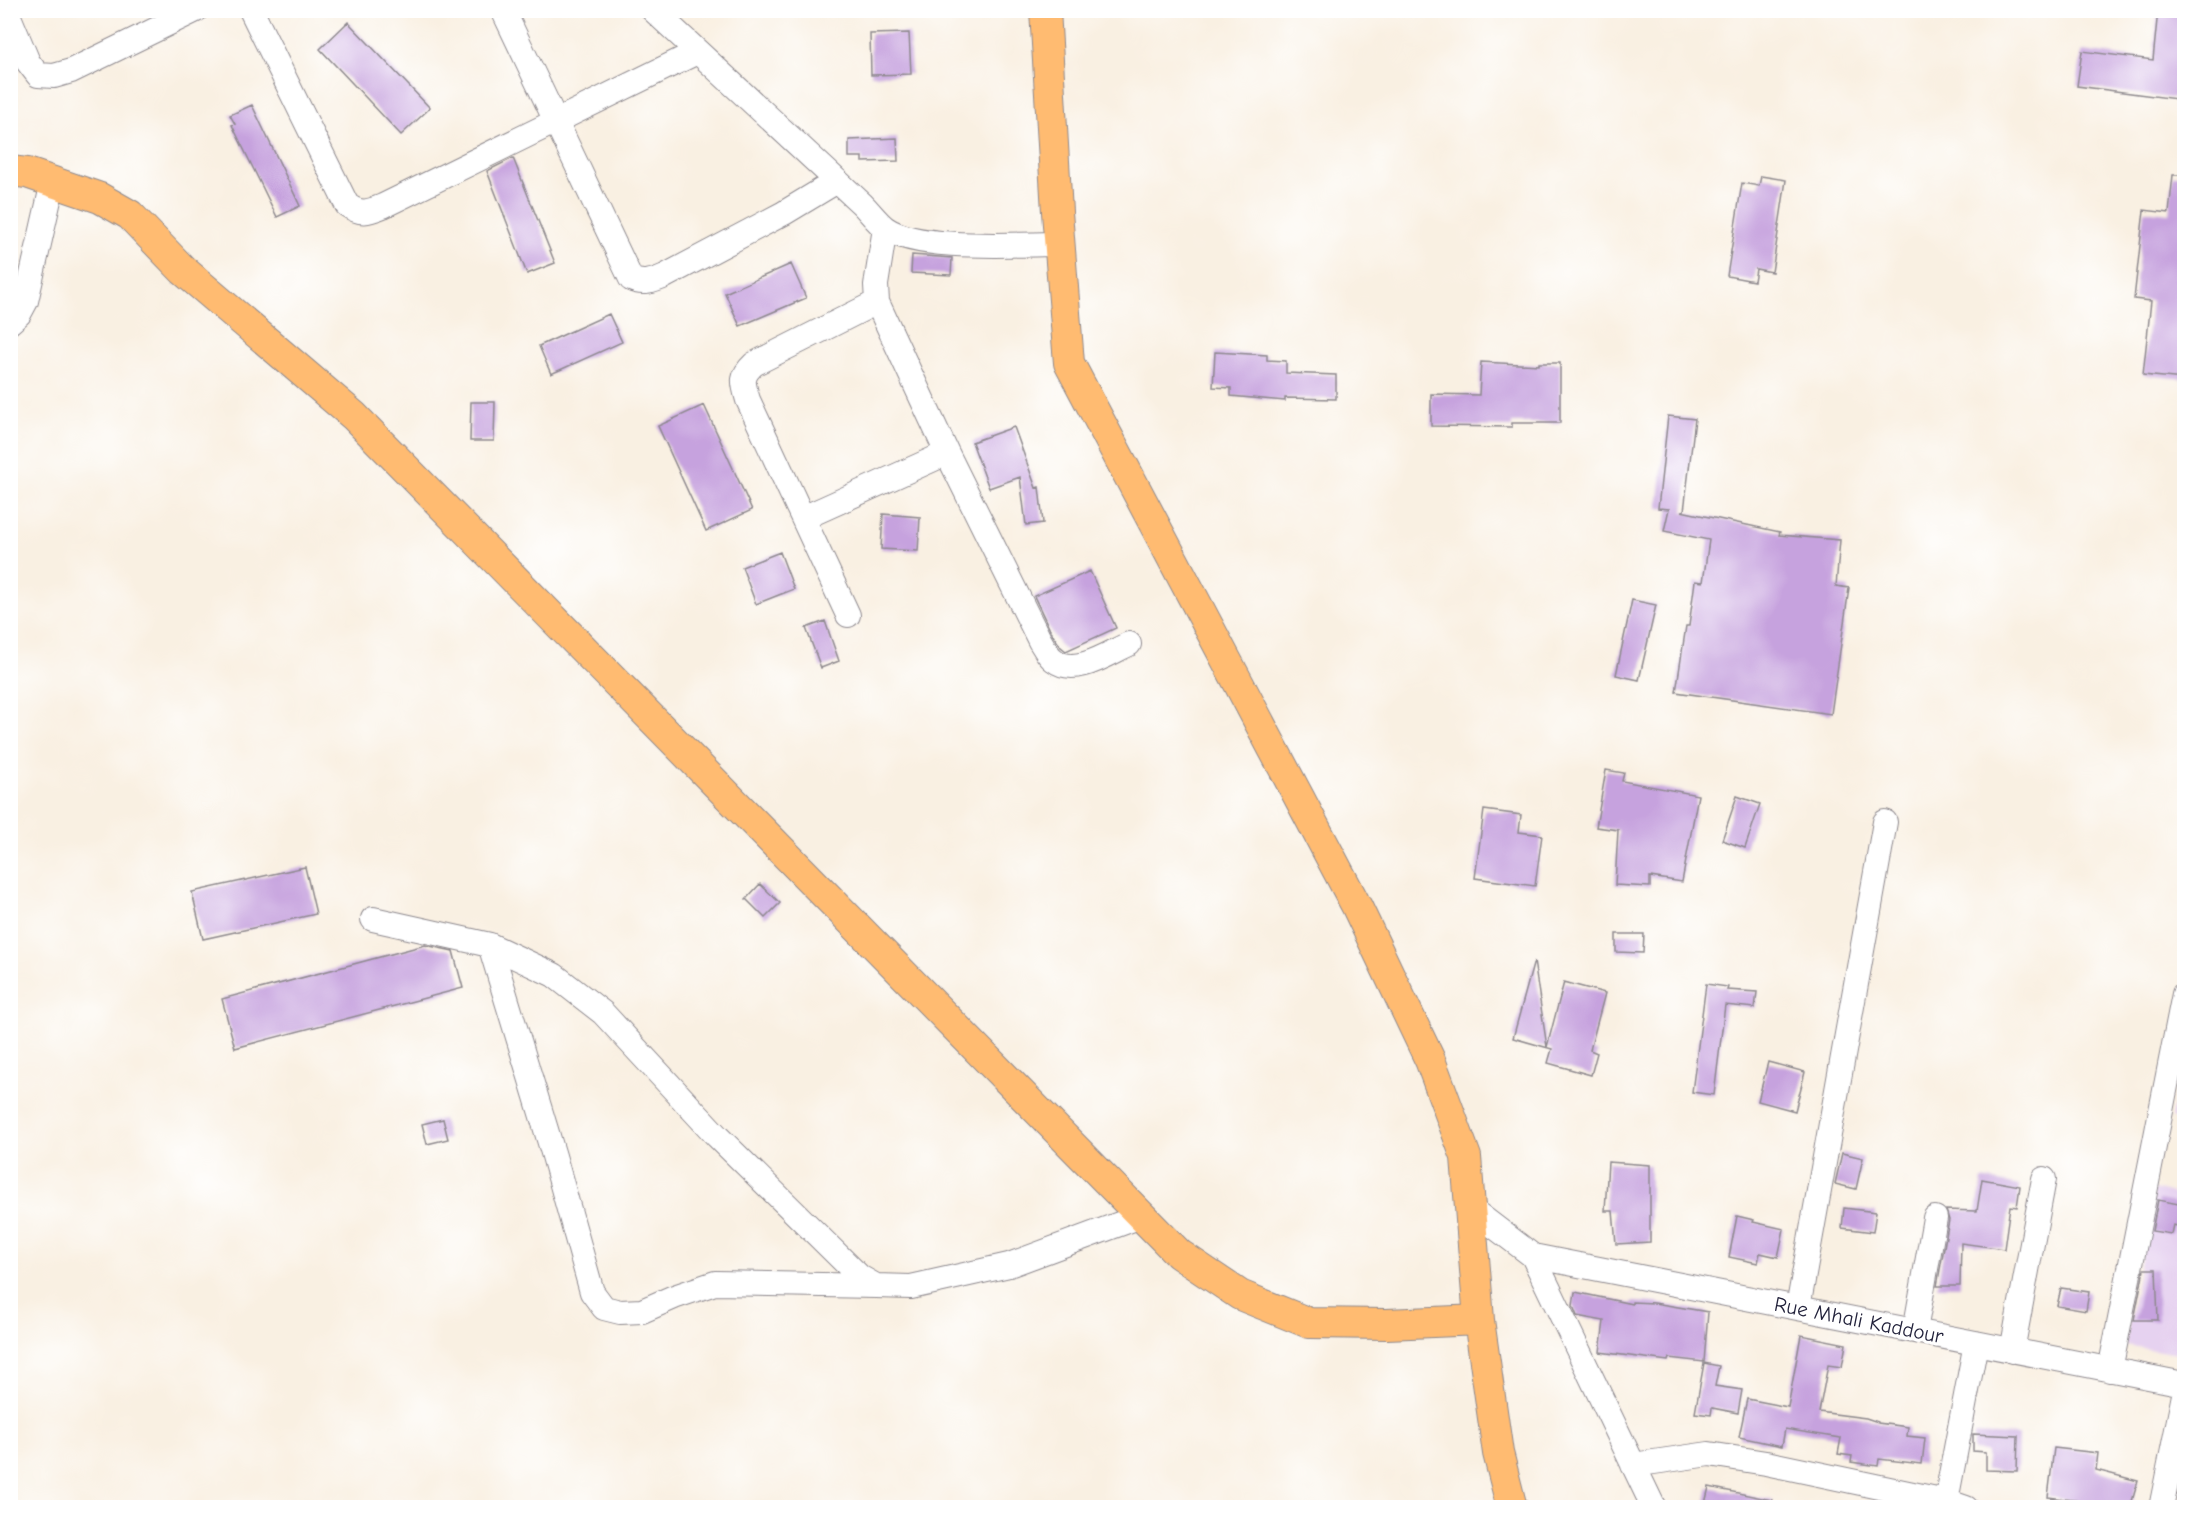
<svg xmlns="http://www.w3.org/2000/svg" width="2195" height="1518" font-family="'Comic Neue',sans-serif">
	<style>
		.built { fill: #e6d2f0 }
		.building { fill: #c6a2de }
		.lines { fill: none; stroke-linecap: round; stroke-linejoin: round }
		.minor-casing { stroke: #8e898e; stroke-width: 26 }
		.major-casing { stroke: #8e898e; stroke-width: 32 }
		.minor { stroke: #fff; stroke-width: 24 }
		.major { stroke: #ffbb71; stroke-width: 30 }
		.labels { text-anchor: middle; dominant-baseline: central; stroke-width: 6; stroke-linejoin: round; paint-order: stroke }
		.street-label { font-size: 21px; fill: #22223b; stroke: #fff }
	</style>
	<rect width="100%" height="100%" fill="#fff"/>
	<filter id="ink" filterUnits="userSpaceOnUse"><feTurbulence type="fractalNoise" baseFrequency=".0167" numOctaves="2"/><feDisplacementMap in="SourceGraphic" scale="12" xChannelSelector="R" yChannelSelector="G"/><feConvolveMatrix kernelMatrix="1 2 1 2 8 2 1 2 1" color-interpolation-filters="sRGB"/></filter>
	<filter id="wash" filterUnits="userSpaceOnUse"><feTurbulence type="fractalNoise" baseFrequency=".008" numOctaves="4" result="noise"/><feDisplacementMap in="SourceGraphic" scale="24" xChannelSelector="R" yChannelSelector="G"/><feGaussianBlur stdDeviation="1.35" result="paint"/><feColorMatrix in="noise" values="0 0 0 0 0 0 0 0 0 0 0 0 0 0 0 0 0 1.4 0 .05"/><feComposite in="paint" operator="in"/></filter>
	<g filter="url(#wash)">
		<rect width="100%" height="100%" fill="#f9f0e2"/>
		<!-- built -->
		<path class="built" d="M 2184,1044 L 2184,1121 L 2171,1118 Z
			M 2154,1189 L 2184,1197 L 2184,1355 L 2125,1345 Z"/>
		<g id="blocks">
			<!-- building -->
			<path class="building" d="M 2158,10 L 2184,10 L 2184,100 L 2077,86 L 2082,51 L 2153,60 Z
				M 348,22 L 430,108 L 401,135 L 320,49 Z
				M 909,33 L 911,74 L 871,75 L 870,34 Z
				M 252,105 L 300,206 L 277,217 L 232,125 L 235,124 L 230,115 Z
				M 897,138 L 898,161 L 862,162 L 862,157 L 849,157 L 849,140 Z
				M 513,158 L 555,263 L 527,274 L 487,171 Z
				M 2173,175 L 2184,175 L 2184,379 L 2143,375 L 2151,301 L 2134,299 L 2144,210 L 2169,213 Z
				M 1761,176 L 1786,180 L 1772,272 L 1756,269 L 1754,281 L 1727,276 L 1742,183 L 1759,186 Z
				M 912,255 L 952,258 L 951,275 L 911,273 Z
				M 791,264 L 806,298 L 740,326 L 725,293 Z
				M 609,314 L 622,342 L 551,374 L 539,346 Z
				M 1215,352 L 1267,355 L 1267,360 L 1286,361 L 1286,373 L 1336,375 L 1336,399 L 1285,398 L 1285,401 L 1231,396 L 1231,388 L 1213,387 Z
				M 1481,362 L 1539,365 L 1539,363 L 1560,363 L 1560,423 L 1512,423 L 1512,427 L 1431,426 L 1431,394 L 1479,395 Z
				M 471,402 L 495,402 L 494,441 L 470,441 Z
				M 704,405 L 752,510 L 706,531 L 658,426 Z
				M 1668,416 L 1695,419 L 1684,511 L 1681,511 L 1780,532 L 1779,535 L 1840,540 L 1836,586 L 1849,588 L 1831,714 L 1676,692 L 1686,626 L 1689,626 L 1695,581 L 1703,582 L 1709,540 L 1664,531 L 1669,509 L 1658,508 Z
				M 1014,427 L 1036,488 L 1039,487 L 1043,523 L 1026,525 L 1020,477 L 989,488 L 972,442 Z
				M 883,514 L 920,517 L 918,551 L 881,549 Z
				M 780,552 L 794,589 L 756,604 L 742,567 Z
				M 1090,571 L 1116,628 L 1066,651 L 1061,647 L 1052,634 L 1034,596 Z
				M 1632,600 L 1656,605 L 1639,680 L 1616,675 Z
				M 825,621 L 839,661 L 821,668 L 806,628 Z
				M 1606,770 L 1624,773 L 1622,781 L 1698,795 L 1682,882 L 1650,877 L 1650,887 L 1615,885 L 1618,830 L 1596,827 Z
				M 1737,796 L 1760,804 L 1745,848 L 1722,840 Z
				M 1484,810 L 1521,815 L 1519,832 L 1542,835 L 1535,886 L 1475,878 Z
				M 305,867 L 316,914 L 203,939 L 192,892 Z
				M 760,884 L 780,903 L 765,918 L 746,899 Z
				M 1616,934 L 1644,934 L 1643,953 L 1616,952 Z
				M 425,945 L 453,951 L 463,988 L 235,1048 L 222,999 Z
				M 1534,961 L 1547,1047 L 1564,982 L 1605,993 L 1590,1050 L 1597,1053 L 1591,1075 L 1548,1063 L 1552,1049 L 1513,1038 Z
				M 1706,984 L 1728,987 L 1727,990 L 1757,992 L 1755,1008 L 1725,1005 L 1714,1095 L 1692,1092 Z
				M 1768,1062 L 1805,1072 L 1795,1111 L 1758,1101 Z
				M 443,1119 L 448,1139 L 427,1144 L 422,1124 Z
				M 1842,1153 L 1863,1158 L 1856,1189 L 1835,1184 Z
				M 1608,1162 L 1650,1165 L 1650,1242 L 1616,1244 L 1613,1211 L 1605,1211 Z
				M 1982,1179 L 2020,1186 L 2017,1207 L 2010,1206 L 2004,1249 L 1961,1243 L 1960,1286 L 1937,1286 L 1949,1220 L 1946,1210 L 1977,1211 Z
				M 2158,1200 L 2184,1205 L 2184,1227 L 2173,1225 L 2171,1234 L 2152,1231 Z
				M 1844,1208 L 1876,1212 L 1873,1232 L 1842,1228 Z
				M 1737,1216 L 1754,1220 L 1753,1222 L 1784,1229 L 1778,1257 L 1760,1253 L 1758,1263 L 1729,1257 Z
				M 2144,1269 L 2156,1269 L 2158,1320 L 2134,1320 Z
				M 2061,1288 L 2089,1292 L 2086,1311 L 2057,1306 Z
				M 1575,1292 L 1632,1304 L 1632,1302 L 1654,1303 L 1708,1312 L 1704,1362 L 1669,1358 L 1668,1361 L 1600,1352 L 1604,1321 L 1577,1316 L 1573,1306 Z
				M 1801,1335 L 1846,1344 L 1842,1367 L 1828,1365 L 1819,1412 L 1866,1418 L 1878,1422 L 1878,1423 L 1908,1427 L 1907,1436 L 1925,1438 L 1922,1464 L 1879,1459 L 1878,1466 L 1851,1462 L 1852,1456 L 1838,1454 L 1841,1438 L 1785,1429 L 1782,1446 L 1739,1437 L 1747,1399 L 1788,1407 Z
				M 1704,1363 L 1719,1366 L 1715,1386 L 1742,1390 L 1738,1413 L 1712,1408 L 1711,1415 L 1695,1413 Z
				M 1973,1434 L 2018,1436 L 2017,1471 L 1986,1470 L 1986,1452 L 1973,1451 Z
				M 2054,1448 L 2098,1453 L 2096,1470 L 2138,1481 L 2130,1508 L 2112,1508 L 2113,1505 L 2048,1497 Z
				M 1709,1487 L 1772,1500 L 1771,1508 L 1704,1508 Z"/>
		</g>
	</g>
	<g filter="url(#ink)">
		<use href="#blocks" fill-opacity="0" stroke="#8e898e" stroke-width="1.5"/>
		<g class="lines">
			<defs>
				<path id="minor" d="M 251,10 L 347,205 C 361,215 368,212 383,206 L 697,52
					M 503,10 L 631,279 C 643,285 654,281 665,276 L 784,213 L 837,181
					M 653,10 L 862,204 C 870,212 877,222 885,228 C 917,251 1018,244 1059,244
					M 10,19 L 28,62 L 38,75 L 54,76 L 71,71 L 196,10
					M 885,228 L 876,285 L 877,302 L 947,453 L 1040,641 C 1044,647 1048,656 1054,660 C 1075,677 1109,653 1129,644
					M 10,322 L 19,314 L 26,301 L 53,182
					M 803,518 L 947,453
					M 848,615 L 748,400 C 743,383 740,377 754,364 L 877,302
					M 373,919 L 490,945 L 554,975 L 603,1013 L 717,1136 L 860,1277 L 876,1286 L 911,1287 L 1009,1265 L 1141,1216
					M 490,945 L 554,1156 L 592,1292 L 604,1308 L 620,1312 L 642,1311 L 674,1297 L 715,1283 L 876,1286
					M 1470,1208 L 1533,1256 L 1654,1508
					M 1533,1256 L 2184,1384
					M 1798,1308 L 1885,822
					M 1915,1331 L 1935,1218
					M 2012,1351 L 2044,1179
					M 2110,1370 L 2184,994
					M 1633,1465 L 1709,1454 L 1766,1463 L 1946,1501 L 1966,1508
					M 1946,1501 L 1976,1343
					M 2161,1508 L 2184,1395"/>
				<path id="major" d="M 1045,10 L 1057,212 L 1069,363 L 1357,907 L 1430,1060 L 1466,1157 L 1479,1320 L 1498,1453 L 1512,1508
					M 10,171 L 27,173 L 100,198 L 130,215 L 183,270 L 354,416 L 1179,1254 L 1240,1295 L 1309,1323 L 1387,1324 L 1479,1320"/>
			</defs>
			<!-- minor casing -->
			<use href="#minor" class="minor-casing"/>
			<!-- major casing -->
			<use href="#major" class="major-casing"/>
			<!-- minor -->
			<use href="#minor" class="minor"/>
			<!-- major -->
			<use href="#major" class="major"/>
		</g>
	</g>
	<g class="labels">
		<!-- street labels -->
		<g class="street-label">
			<text transform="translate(1859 1320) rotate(11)">Rue Mhali Kaddour</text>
		</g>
	</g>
	<!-- margin -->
	<rect width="2195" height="1518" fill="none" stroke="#fff" stroke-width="36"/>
</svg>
